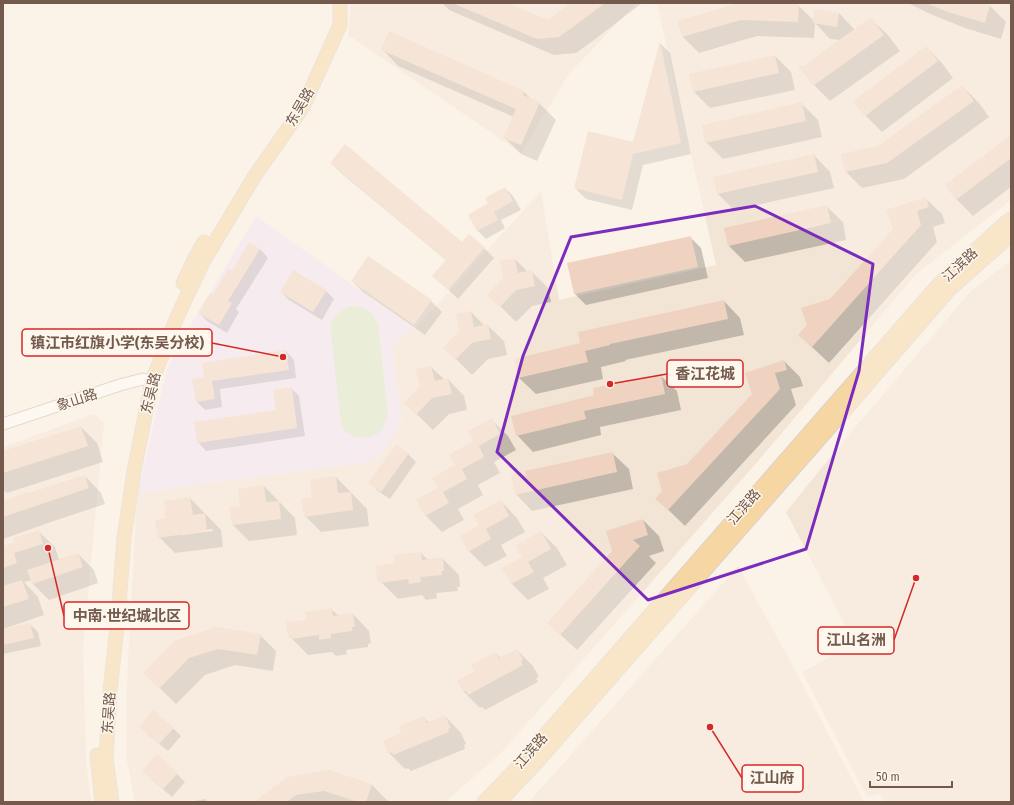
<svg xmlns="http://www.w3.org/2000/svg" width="1014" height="805" font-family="'Fira Sans Condensed','Noto Sans SC',sans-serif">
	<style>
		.residential { fill: #f2e5d5 }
		.education { fill: #f0e3f7 }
		.green { fill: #d4e8c6 }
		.shadow { fill: #0003; fill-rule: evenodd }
		.building { fill: #efd3c0 }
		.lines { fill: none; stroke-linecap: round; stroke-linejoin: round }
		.minor-casing { stroke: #ccbbad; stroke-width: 13 }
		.major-casing { stroke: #d8d1cd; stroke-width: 15 }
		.minor { stroke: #fff; stroke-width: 11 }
		.major { stroke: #f6d7a3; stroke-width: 13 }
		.marked { fill: none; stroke: #7b2cbf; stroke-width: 3; stroke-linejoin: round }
		.labels { text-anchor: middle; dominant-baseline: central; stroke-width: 3; stroke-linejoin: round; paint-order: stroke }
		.street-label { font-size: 14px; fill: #735a4d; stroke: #fef7ed }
		.leader { fill: none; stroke: #d62828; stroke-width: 1.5 }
		.callout-dot { fill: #d62828; stroke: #fef7ed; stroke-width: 1.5 }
		.callout { fill: #fef7ed; stroke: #d62828; stroke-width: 1.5 }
		.callout-label { font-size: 15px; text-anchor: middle; font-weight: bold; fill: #735a4d }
	</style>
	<rect width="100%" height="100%" fill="#fbf3e7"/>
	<!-- residential -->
	<path class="residential" d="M 351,3 L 636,3 L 568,75 L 521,153 L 348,35 Z
		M 657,3 L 1011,3 L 1011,200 L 916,274 L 759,460 L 500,754 L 445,802 L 135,802 L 126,756 L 127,683 L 137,493 L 376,461 L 402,423 L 392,344 L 415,329 L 541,191 L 559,300 L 716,265 Z
		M 1011,260 L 1011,802 L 884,802 L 880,794 L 867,797 L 802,672 L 855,644 L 786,512 L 836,450 L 970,292 Z
		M 94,414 L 104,423 L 83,648 L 86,760 L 91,802 L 3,802 L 3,447 Z
		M 738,566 L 794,668 L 864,802 L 529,802 Z"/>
	<!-- education -->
	<path class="education" d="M 256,216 L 415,329 L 392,344 L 402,423 L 376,461 L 137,493 L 167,369 L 181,341 Z"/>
	<!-- green -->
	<path class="green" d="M 347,307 C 362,305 372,310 378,324 L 388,415 C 386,421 384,428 379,432 C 371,440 355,439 346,432 C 344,430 342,427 341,424 L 330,325 C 333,316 340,312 347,307 Z"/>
	<!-- shadow -->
	<path class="shadow" d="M 442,3 L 506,3 L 548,21 L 571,3 L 642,3 L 594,40 L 576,53 L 554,55 L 449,10 Z
		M 908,3 L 979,3 L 990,6 L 1006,22 L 1001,39 L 965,28 L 928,13 Z
		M 798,5 L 814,21 L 839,13 L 855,30 L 871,19 L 888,35 L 900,51 L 830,101 L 814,85 L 807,67 L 841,40 L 830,39 L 815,23 L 814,38 L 757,36 L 699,53 L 683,37 L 679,22 Z
		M 660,43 L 670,53 L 691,154 L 643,165 L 632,210 L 586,199 L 575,188 L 633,144 Z
		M 926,47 L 942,63 L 953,78 L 882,132 L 866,116 L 854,101 Z
		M 382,49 L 524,92 L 532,100 L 539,103 L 556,120 L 537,161 L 521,154 L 504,137 L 514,117 L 398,66 Z
		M 775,56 L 791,72 L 795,90 L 710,108 L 694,92 Z
		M 962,86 L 979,103 L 989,117 L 904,179 L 862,188 L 846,172 L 842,155 L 879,147 Z
		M 802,104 L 818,120 L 822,137 L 723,159 L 706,142 Z
		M 1011,141 L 1011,187 L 973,216 L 957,200 L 946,186 Z
		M 814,155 L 830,172 L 834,188 L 734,210 L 718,194 L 714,178 Z
		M 331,163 L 462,244 L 484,248 L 494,258 L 458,299 L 434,276 L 447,261 L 341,173 Z
		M 505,188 L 513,196 L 521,210 L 501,220 L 505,228 L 486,239 L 478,231 L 470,215 L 490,204 Z
		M 925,198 L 942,214 L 945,223 L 933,227 L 937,242 L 829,363 L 799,335 L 830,300 Z
		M 826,206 L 843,222 L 846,240 L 745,262 L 729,246 Z
		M 690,237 L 701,248 L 708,278 L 586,305 L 575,294 L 568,264 Z
		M 260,249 L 268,258 L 236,309 L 239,312 L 227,333 L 207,321 L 199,313 L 232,272 Z
		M 369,257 L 431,301 L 442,312 L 425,335 L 363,292 L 352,281 Z
		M 515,259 L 528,272 L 531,271 L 548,288 L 551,302 L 532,306 L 516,322 L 489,295 L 505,278 Z
		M 326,291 L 334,299 L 322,320 L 289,300 L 281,292 Z
		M 724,301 L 740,318 L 744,335 L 625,360 L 626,361 L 601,367 L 603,379 L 536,394 L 519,378 L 515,359 L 582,344 Z
		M 471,312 L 484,325 L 487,325 L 504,341 L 507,355 L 488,359 L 472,375 L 445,348 L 460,332 Z
		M 286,351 L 294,360 L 296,378 L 220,389 L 222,407 L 205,410 L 197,402 L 205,378 Z
		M 784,361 L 800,377 L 803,386 L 791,389 L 796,405 L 685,526 L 657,499 Z
		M 431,367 L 445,380 L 448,379 L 464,396 L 467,410 L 449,414 L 433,430 L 405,403 L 421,387 Z
		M 660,375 L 677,391 L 681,410 L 600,427 L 601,435 L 533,452 L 517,435 L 596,396 Z
		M 291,388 L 299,396 L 305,436 L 206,451 L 198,442 L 277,411 Z
		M 491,419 L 508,436 L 516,450 L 494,462 L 500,473 L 478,485 L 483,495 L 458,509 L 464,520 L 442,532 L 426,516 L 418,500 L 439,489 Z
		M 81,427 L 97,443 L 103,462 L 7,493 L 3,490 L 3,452 Z
		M 612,453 L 629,469 L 633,489 L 532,511 L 516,494 L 521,473 L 528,480 Z
		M 408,454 L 416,462 L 390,499 L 378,491 L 370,483 Z
		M 85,476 L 101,493 L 105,504 L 54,521 L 3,539 L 3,504 Z
		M 336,477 L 367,509 L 369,526 L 321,532 L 305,516 L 313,498 Z
		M 264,486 L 295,518 L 297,535 L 249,541 L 233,525 L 230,508 L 241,507 Z
		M 190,498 L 221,530 L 223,547 L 175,553 L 159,537 L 167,519 ZM 212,529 L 213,531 L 182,535 L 182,533 Z
		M 501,501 L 517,518 L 525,532 L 501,545 L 507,556 L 485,567 L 469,551 L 480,526 Z
		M 643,520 L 659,536 L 664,551 L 649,556 L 656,563 L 577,650 L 548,623 Z
		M 38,531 L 55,547 L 59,560 L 78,554 L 94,570 L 98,583 L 49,600 L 33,584 L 32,580 L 24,582 L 38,597 L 44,615 L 3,629 L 3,547 L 15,543 Z
		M 541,532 L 557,548 L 567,565 L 543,578 L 549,589 L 528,600 L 512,584 L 503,568 L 523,557 L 523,542 L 528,547 Z
		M 421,553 L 428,560 L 442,558 L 459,575 L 460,587 L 457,587 L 458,591 L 436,593 L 437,598 L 426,600 L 422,595 L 398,599 L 378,579 L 397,564 Z
		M 331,609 L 339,616 L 353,614 L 369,631 L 371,643 L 368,644 L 368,647 L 346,650 L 347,654 L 336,656 L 332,652 L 308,655 L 289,636 L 307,620 Z
		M 30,624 L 38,632 L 41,646 L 3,654 L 3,630 Z
		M 260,635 L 276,651 L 273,671 L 235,665 L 205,675 L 176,704 L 144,673 L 174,642 Z
		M 517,650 L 533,666 L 539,677 L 536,678 L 538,682 L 485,710 L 482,707 L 480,708 L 464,692 L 458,681 L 476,672 L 496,653 L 501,658 Z
		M 445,716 L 461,733 L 466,744 L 464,745 L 465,749 L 411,771 L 408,768 L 405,769 L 389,753 L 424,717 L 429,723 Z
		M 173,728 L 181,736 L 168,751 L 148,735 Z
		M 177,774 L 185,782 L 172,797 L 151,779 Z
		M 287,778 L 372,785 L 388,801 L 388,802 L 256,802 Z
		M 205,799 L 208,802 L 190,802 Z"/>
	<!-- building -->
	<path class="building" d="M 452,3 L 508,3 L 548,20 L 564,8 L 564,7 L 569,3 L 605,3 L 577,24 L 559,37 L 537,39 Z
		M 739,3 L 799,4 L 798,22 L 741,20 L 682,37 L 677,21 Z
		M 926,3 L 983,3 L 990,5 L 985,23 L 948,12 Z
		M 815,9 L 839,13 L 837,27 L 813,23 Z
		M 871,17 L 884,35 L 813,86 L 798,65 L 806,66 L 806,64 Z
		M 389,31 L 524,91 L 523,95 L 540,102 L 521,145 L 503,138 L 516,109 L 381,50 Z
		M 660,41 L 681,143 L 633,154 L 622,200 L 574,188 L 588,131 L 633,142 Z
		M 926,46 L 938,61 L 865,116 L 853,101 Z
		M 775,55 L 779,73 L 693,92 L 689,74 Z
		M 962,85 L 974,101 L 887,163 L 845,172 L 841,154 L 878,146 Z
		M 802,102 L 806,121 L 705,143 L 702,125 Z
		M 1011,135 L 1011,158 L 956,200 L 945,185 Z
		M 345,144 L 462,242 L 469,234 L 485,247 L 448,290 L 432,276 L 446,260 L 330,163 Z
		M 814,154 L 818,172 L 717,194 L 713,177 Z
		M 505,187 L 513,201 L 494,212 L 498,220 L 477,231 L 468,215 L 488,203 L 485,198 Z
		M 926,197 L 929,207 L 917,211 L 921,225 L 812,347 L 798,335 L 807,325 L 801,308 L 830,299 L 893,229 L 886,210 Z
		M 827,205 L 831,223 L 728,246 L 724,228 Z
		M 691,236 L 698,267 L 574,294 L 567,263 Z
		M 249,242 L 260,249 L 228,301 L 232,303 L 219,325 L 198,313 L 210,293 L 213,294 L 228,269 L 232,271 Z
		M 368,256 L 432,300 L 414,325 L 351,281 Z
		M 515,258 L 518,273 L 532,270 L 535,286 L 516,290 L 500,307 L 487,295 L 503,278 L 500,261 Z
		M 293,270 L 327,290 L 313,312 L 280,292 Z
		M 724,300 L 728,319 L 610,344 L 610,345 L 585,351 L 588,362 L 518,378 L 514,359 L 580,343 L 578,332 Z
		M 471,311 L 474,327 L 488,324 L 491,339 L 472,343 L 455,360 L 443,348 L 459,331 L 456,314 Z
		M 286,350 L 289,370 L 212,381 L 215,399 L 196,402 L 192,379 L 204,377 L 202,363 Z
		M 784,360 L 787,370 L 775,373 L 780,389 L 668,510 L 655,499 L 662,491 L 657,473 L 687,464 L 752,394 L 745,373 Z
		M 431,366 L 435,381 L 448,378 L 452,394 L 432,398 L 416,415 L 404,403 L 420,386 L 416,369 Z
		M 661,374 L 665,394 L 584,411 L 586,419 L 516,436 L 511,416 L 594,395 L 593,388 Z
		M 292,387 L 297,428 L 197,443 L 194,422 L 276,410 L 273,390 Z
		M 492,418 L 500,434 L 479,446 L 484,457 L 462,469 L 467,479 L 443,492 L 449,503 L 425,516 L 416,500 L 438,488 L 432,478 L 455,465 L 449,455 L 473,441 L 468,431 Z
		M 81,426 L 88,446 L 3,473 L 3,451 Z
		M 396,445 L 409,453 L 381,492 L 368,483 Z
		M 613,452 L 617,472 L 515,495 L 511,474 L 521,472 L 525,479 L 526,478 L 525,471 Z
		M 85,475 L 89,488 L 3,517 L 3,501 L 28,492 L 29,493 Z
		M 336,476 L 338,493 L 351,492 L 353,510 L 304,517 L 301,499 L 312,497 L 310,480 Z
		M 264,485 L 266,502 L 279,501 L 281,519 L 232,525 L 229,507 L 240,506 L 238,489 Z
		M 190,497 L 193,515 L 205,513 L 207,531 L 158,538 L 155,520 L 166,518 L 164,501 Z
		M 501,500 L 509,516 L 486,529 L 491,539 L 468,552 L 460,536 L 479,525 L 473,515 Z
		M 643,519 L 648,535 L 633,540 L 640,546 L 560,635 L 547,623 L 612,551 L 606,531 Z
		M 39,530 L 43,544 L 14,553 L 17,563 L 3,568 L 3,546 L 14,543 L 13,538 Z
		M 541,531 L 551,549 L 528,562 L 534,572 L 511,584 L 502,568 L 522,557 L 515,546 L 523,541 L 527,547 L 525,540 Z
		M 421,552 L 422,560 L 443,557 L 444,571 L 441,571 L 442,575 L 420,577 L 421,582 L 409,584 L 408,579 L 380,583 L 380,579 L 377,580 L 376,566 L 395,563 L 394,555 Z
		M 78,553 L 83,567 L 32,584 L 27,570 Z
		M 22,580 L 29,599 L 3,607 L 3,586 Z
		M 332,608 L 333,616 L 353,613 L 355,627 L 352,627 L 352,631 L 331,634 L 331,638 L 319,640 L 319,635 L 291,639 L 291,636 L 288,636 L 286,622 L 306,620 L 305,612 Z
		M 30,623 L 34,638 L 3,645 L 3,629 Z
		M 217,627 L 261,634 L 257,655 L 218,649 L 189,658 L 159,689 L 143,673 L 174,641 Z
		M 517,649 L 523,660 L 521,662 L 523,665 L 468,695 L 466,691 L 463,692 L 457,681 L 475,671 L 471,665 L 496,652 L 499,658 Z
		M 153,710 L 174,728 L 159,744 L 139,727 Z
		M 445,715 L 451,728 L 448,729 L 449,732 L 393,755 L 392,752 L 388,754 L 383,741 L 401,733 L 399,726 L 424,716 L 427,723 Z
		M 157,754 L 178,773 L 163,789 L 142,771 Z
		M 329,770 L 372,784 L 366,802 L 358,802 L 324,791 L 296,795 L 287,802 L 254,802 L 287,777 Z"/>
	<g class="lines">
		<defs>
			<path id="minor" d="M 3,424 L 120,385 L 143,379 L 152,381"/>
			<path id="major" d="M 183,283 L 195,258 L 204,242
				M 97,755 L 102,802
				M 112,802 L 106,758 L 110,691 L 118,618 L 124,538 L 134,471 L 152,381 L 177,317 L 203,262 L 254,177 L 303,107 L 340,25 L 340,3
				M 484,802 L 511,774 L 939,284 L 1005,223 L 1011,219
				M 499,802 L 538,761 L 845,410 L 949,290 L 1011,235"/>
		</defs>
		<!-- minor casing -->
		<use href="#minor" class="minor-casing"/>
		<!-- major casing -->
		<use href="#major" class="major-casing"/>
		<!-- minor -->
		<use href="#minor" class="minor"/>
		<!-- major -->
		<use href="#major" class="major"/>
	</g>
	<!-- marked area -->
	<path d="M0 0H1014V805H0ZM 755,206 L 873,264 L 859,371 L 806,549 L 648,600 L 497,452 L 523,356 L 571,237 Z" fill="#fbf3e7" fill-opacity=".55" fill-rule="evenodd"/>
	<path class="marked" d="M 755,206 L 873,264 L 859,371 L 806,549 L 648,600 L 497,452 L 523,356 L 571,237 Z"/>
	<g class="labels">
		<!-- street labels -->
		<g class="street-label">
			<text transform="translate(300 107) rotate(-60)">东吴路</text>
			<text transform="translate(960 265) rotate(-43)">江滨路</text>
			<text transform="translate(151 393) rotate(-76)">东吴路</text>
			<text transform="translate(77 400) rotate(-18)">象山路</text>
			<text transform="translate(744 507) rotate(-49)">江滨路</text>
			<text transform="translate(109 713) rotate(-86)">东吴路</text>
			<text transform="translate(531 751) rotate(-49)">江滨路</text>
		</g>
	</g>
	<!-- callouts -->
	<path class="leader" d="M283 357L212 343M610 384L667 374M48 548L64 616M916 578L894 640M710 727L742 778"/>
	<g class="callout-dot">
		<circle cx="283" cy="357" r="4"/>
		<circle cx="610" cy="384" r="4"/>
		<circle cx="48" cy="548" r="4"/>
		<circle cx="916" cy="578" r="4"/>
		<circle cx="710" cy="727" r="4"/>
	</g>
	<g class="callout">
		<rect x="22" y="329" width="190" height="27" rx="4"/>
		<rect x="667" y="360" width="76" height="27" rx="4"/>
		<rect x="64" y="602" width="125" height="27" rx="4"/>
		<rect x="818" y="627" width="76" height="27" rx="4"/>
		<rect x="742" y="765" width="61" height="27" rx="4"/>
	</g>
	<g class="callout-label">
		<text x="117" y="348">镇江市红旗小学(东吴分校)</text>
		<text x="705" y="379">香江花城</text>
		<text x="127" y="621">中南·世纪城北区</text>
		<text x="856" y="645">江山名洲</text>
		<text x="772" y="783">江山府</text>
	</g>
	<!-- border -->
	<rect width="1014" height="805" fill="none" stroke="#735a4d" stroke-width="8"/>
	<!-- scale -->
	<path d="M870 781v6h82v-6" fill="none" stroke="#735a4d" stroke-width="2"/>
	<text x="876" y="781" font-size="12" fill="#735a4d" stroke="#fef7ed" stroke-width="3" paint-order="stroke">50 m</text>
</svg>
